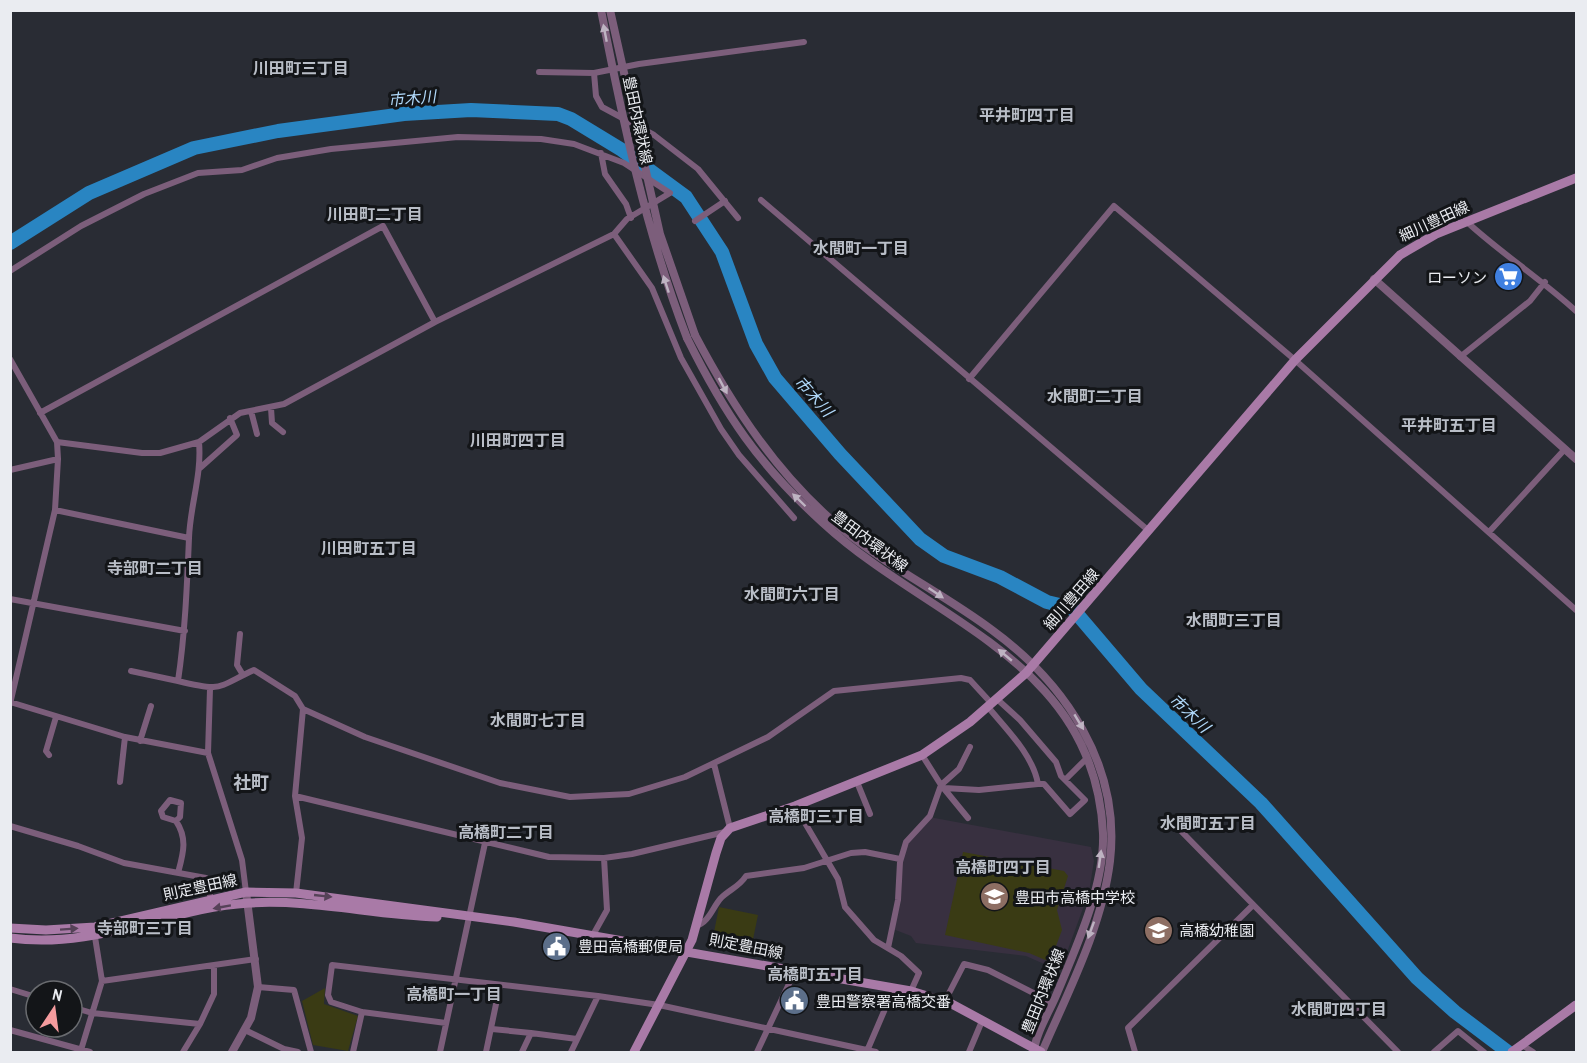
<svg xmlns="http://www.w3.org/2000/svg" width="1587" height="1063" font-family="'Archivo Narrow','Noto Sans JP',sans-serif">
	<style>
		.education { fill: #383040 }
		.green { fill: #3a3b14 }
		.lines { fill: none; stroke-linecap: round; stroke-linejoin: round }
		.river { stroke: #2985c2; stroke-width: 14 }
		.minor { stroke: #7c5e7b; stroke-width: 6 }
		.tertiary { stroke: #7c5e7b; stroke-width: 8 }
		.secondary { stroke: #a97aa7; stroke-width: 9 }
		.tertiary-bridge { stroke: #7c5e7b; stroke-width: 8 }
		.oneway { fill: #beb3c2 }
		.oneway2 { fill: #564258 }
		.labels { text-anchor: middle; dominant-baseline: central; stroke-width: 6; stroke-linejoin: round; paint-order: stroke }
		.street-label { font-size: 15px; fill: #eaecf1; stroke: #131518 }
		.poi-label { font-size: 15px; fill: #eaecf1; stroke: #131518; text-anchor: start }
		.neighbourhood-label { font-size: 16px; font-weight: bold; fill: #b9bec7; stroke: #131518 }
		.water-label { font-size: 16px; font-style: italic; fill: #afd7f8; stroke: #131518 }
		.quarter-label { font-size: 18px; font-weight: bold; fill: #b9bec7; stroke: #131518 }
	</style>
	<rect width="100%" height="100%" fill="#292c34"/>
	<!-- education -->
	<path class="education" d="M 929,817 L 1091,847 L 1094,861 L 1089,892 L 1060,971 L 1026,956 L 916,943 L 911,936 L 893,929 L 901,902 L 903,853 L 913,832 Z"/>
	<!-- green -->
	<path class="green" d="M 963,852 L 1064,871 L 1068,876 L 1057,910 L 1062,930 L 1050,962 L 1029,953 L 945,935 Z
		M 719,907 L 758,915 L 750,954 L 711,947 Z
		M 325,988 L 324,1004 L 358,1016 L 348,1051 L 313,1045 L 302,1001 Z"/>
	<g class="lines">
		<!-- river -->
		<path class="river" d="M 10,243 L 89,193 L 194,148 L 278,131 L 404,114 L 471,110 L 558,114 L 571,119 L 622,150 L 686,197 L 722,252 L 756,344 L 775,378 L 840,454 L 920,539 L 944,556 L 1000,577 L 1047,602 L 1072,608 L 1141,689 L 1261,803 L 1417,978 L 1455,1012 L 1508,1052"/>
		<!-- minor -->
		<path class="minor" d="M 539,72 L 594,73 L 639,64 L 804,42
			M 594,73 L 596,96 L 602,107 L 654,135 L 698,169 L 738,218
			M 601,153 L 605,174 L 626,204 L 631,218
			M 761,200 L 1149,531
			M 695,221 L 725,201
			M 1467,222 C 1502,254 1541,279 1576,311
			M 614,234 L 652,288 L 681,358 L 721,429 L 739,455 L 794,518
			M 10,271 L 81,226 L 144,194 L 198,173 L 242,170 L 277,158 L 331,149 L 458,137 L 541,139 L 574,144 L 624,163 L 670,193 L 627,219 L 614,234 L 435,322 L 284,404 L 240,413 L 199,442 L 160,453 L 142,453 L 57,442
			M 1460,357 L 1530,301 L 1545,282
			M 10,359 L 57,442 L 58,459 L 55,510 L 10,704
			M 969,379 L 1114,206 L 1295,360 L 1576,610
			M 271,408 L 272,423 L 283,432
			M 251,411 L 257,434
			M 40,413 L 383,226 L 435,322
			M 199,442 C 202,475 190,506 189,538 C 187,586 185,634 178,681 C 223,692 215,688 254,670 L 295,696 L 303,709 L 365,737 L 500,783 L 570,797 L 629,794 L 685,777 L 768,737 L 834,691 L 961,678 L 970,680 L 992,704
			M 200,468 L 237,435 L 230,418
			M 10,470 L 58,459
			M 55,510 L 189,538
			M 1489,532 L 1565,449
			M 10,599 L 185,631
			M 240,634 L 237,665 L 243,675
			M 131,671 L 178,681
			M 210,689 L 208,753 L 242,860 L 246,892
			M 10,702 L 125,737 L 208,753
			M 988,707 C 1007,730 1033,755 1038,784 L 1044,784 L 1070,814 L 1085,800 L 1061,776 L 1056,762 L 1020,720 L 997,699
			M 140,741 L 151,706
			M 49,755 L 46,751 L 56,717
			M 922,755 L 941,785 L 968,818
			M 714,764 L 730,828
			M 1065,780 L 1087,758
			M 120,782 L 125,737
			M 857,782 L 870,814
			M 944,788 L 979,790 L 1038,784
			M 295,796 L 549,857 L 604,858 L 632,854 L 725,832
			M 795,806 L 838,879 L 845,907 L 874,940 L 901,956 L 919,973 L 911,991
			M 176,821 L 180,817 L 181,803 L 170,800 L 161,811 L 163,817 L 176,821 C 188,839 183,854 178,873
			M 10,826 L 78,846 L 124,863 L 206,878 L 211,899
			M 1181,831 L 1398,1052
			M 296,893 L 302,838 L 295,796 L 303,709
			M 696,926 C 710,921 712,908 721,898 C 730,889 739,887 746,876 L 804,868 L 851,853 L 865,852 L 900,859
			M 593,935 L 607,910 L 604,858
			M 888,948 L 898,900 L 900,862 L 906,842 L 930,816 L 941,785 L 959,769 L 970,747
			M 102,981 L 256,959
			M 258,987 L 294,990 L 311,1052
			M 10,989 L 36,997
			M 945,1001 L 964,964 L 988,970 L 1053,1003
			M 72,1007 L 92,1013 L 200,1024 L 183,1052
			M 446,1023 L 362,1012 L 331,1002 L 328,995 L 332,965 L 598,996
			M 200,1024 L 214,994 L 214,966
			M 492,1029 L 531,1033
			M 10,1030 L 90,1052
			M 245,1030 L 284,1049 L 298,1052
			M 1522,1045 L 1533,1052
			M 81,1050 L 102,981 L 95,937
			M 867,1051 L 894,988
			M 353,1052 L 362,1012
			M 440,1052 L 485,843
			M 486,1052 L 500,985
			M 522,1052 L 531,1033 L 577,1039
			M 571,1052 L 598,996 L 659,1005 L 876,1052
			M 757,1052 L 795,971
			M 969,1052 L 982,1021
			M 1135,1052 L 1128,1028 L 1253,905
			M 1434,1052 L 1458,1031 L 1484,1052"/>
		<!-- tertiary -->
		<path class="tertiary" d="M 1374,279 L 1576,459
			M 695,335 C 733,407 778,476 842,529 C 888,567 944,594 992,630 C 1066,684 1121,766 1110,861 C 1102,927 1068,992 1042,1052
			M 687,338 C 725,415 759,465 823,523 C 929,621 1095,660 1103,833 C 1105,886 1075,950 1055,998 C 1048,1014 1035,1035 1034,1052
			M 232,1052 L 251,1018 L 258,987 L 246,892"/>
		<!-- secondary -->
		<path class="secondary" d="M 10,928 L 46,930 L 95,927 L 246,892 L 296,893 L 514,922 L 911,991 L 950,1003 L 1041,1052
			M 10,938 C 97,950 167,908 249,903 C 311,899 374,915 437,917
			M 634,1052 L 692,940 L 716,853 L 721,838 L 730,828 L 795,806 L 922,755 L 970,722 L 1026,673 L 1295,360 L 1400,255 L 1436,234 L 1576,178
			M 1512,1052 L 1576,1005"/>
		<!-- tertiary-bridge -->
		<path class="tertiary-bridge" d="M 601,10 C 623,122 646,232 687,338
			M 610,10 L 660,234 L 695,335"/>
	</g>
	<!-- one-way arrows -->
	<defs><path id="oneway-solid" d="M-6-.8H1V-3.2L6.5 0L1 3.2V.8H-6Z" transform="scale(1.5)"/></defs>
	<g class="oneway">
		<use href="#oneway-solid" transform="translate(605 33) rotate(-101)"/>
		<use href="#oneway-solid" transform="translate(666 284) rotate(-108)"/>
		<use href="#oneway-solid" transform="translate(723 386) rotate(62)"/>
		<use href="#oneway-solid" transform="translate(799 500) rotate(-136)"/>
		<use href="#oneway-solid" transform="translate(936 593) rotate(34)"/>
		<use href="#oneway-solid" transform="translate(1005 655) rotate(-140)"/>
		<use href="#oneway-solid" transform="translate(1079 722) rotate(59)"/>
		<use href="#oneway-solid" transform="translate(1100 859) rotate(-82)"/>
		<use href="#oneway-solid" transform="translate(1091 930) rotate(110)"/>
	</g>
	<g class="oneway2">
		<use href="#oneway-solid" transform="translate(323 896) rotate(6)"/>
		<use href="#oneway-solid" transform="translate(222 907) rotate(170)"/>
		<use href="#oneway-solid" transform="translate(69 929) rotate(-4)"/>
	</g>
	<!-- icons -->
	<defs>
		<symbol id="supermarket-disc" viewBox="-11 -11 22 22"><circle r="9.5" fill="#3f7fe0" stroke="#131518"/><path d="M-6-5.5h2.5l.6 2H6L4.5 2H-2.5L-4.4-4H-6ZM-1.5 3.2a1.3 1.3 0 1 0 .1 0ZM3 3.2a1.3 1.3 0 1 0 .1 0Z" fill="#fff"/></symbol>
		<symbol id="school-disc" viewBox="-11 -11 22 22"><circle r="9.5" fill="#8d6e63" stroke="#131518"/><path d="M0-5L7-2L0 1L-7-2ZM-4 1L0 2.5L4 1V4Q0 6-4 4Z" fill="#fff"/></symbol>
		<symbol id="civic-disc" viewBox="-11 -11 22 22"><circle r="9.5" fill="#5c6f8a" stroke="#131518"/><path d="M-.6-6.5H3V-4.5H.6V-3L4-1V1h2V6H-6V1h2V-1L-.6-3ZM-1.2 2.5V6h2.4V2.5Z" fill="#fff"/></symbol>
	</defs>
	<g fill-rule="evenodd">
		<use href="#supermarket-disc" x="1492" y="260" width="33" height="33"/>
		<use href="#school-disc" x="978" y="880" width="33" height="33"/>
		<use href="#school-disc" x="1142" y="914" width="33" height="33"/>
		<use href="#civic-disc" x="540" y="930" width="33" height="33"/>
		<use href="#civic-disc" x="778" y="984" width="33" height="33"/>
	</g>
	<g class="labels">
		<!-- street labels -->
		<g class="street-label">
			<text transform="translate(638 120) rotate(78)">豊田内環状線</text>
			<text transform="translate(1434 221) rotate(-25)">細川豊田線</text>
			<text transform="translate(870 541) rotate(37)">豊田内環状線</text>
			<text transform="translate(1071 599) rotate(-49)">細川豊田線</text>
			<text transform="translate(200 887) rotate(-12)">則定豊田線</text>
			<text transform="translate(746 946) rotate(11)">則定豊田線</text>
			<text transform="translate(1043 991) rotate(-68)">豊田内環状線</text>
		</g>
		<!-- poi labels -->
		<g class="poi-label">
			<text x="1487" y="277" text-anchor="end">ローソン</text>
			<text x="1015" y="897">豊田市高橋中学校</text>
			<text x="1179" y="930">高橋幼稚園</text>
			<text x="578" y="946">豊田高橋郵便局</text>
			<text x="816" y="1001">豊田警察署高橋交番</text>
		</g>
		<!-- neighbourhood labels -->
		<g class="neighbourhood-label">
			<text x="301" y="68">川田町三丁目</text>
			<text x="1027" y="115">平井町四丁目</text>
			<text x="375" y="214">川田町二丁目</text>
			<text x="861" y="248">水間町一丁目</text>
			<text x="1095" y="396">水間町二丁目</text>
			<text x="1449" y="425">平井町五丁目</text>
			<text x="518" y="440">川田町四丁目</text>
			<text x="369" y="548">川田町五丁目</text>
			<text x="155" y="568">寺部町二丁目</text>
			<text x="792" y="594">水間町六丁目</text>
			<text x="1234" y="620">水間町三丁目</text>
			<text x="538" y="720">水間町七丁目</text>
			<text x="816" y="816">高橋町三丁目</text>
			<text x="1208" y="823">水間町五丁目</text>
			<text x="506" y="832">高橋町二丁目</text>
			<text x="1003" y="867">高橋町四丁目</text>
			<text x="145" y="928">寺部町三丁目</text>
			<text x="815" y="974">高橋町五丁目</text>
			<text x="454" y="994">高橋町一丁目</text>
			<text x="1339" y="1009">水間町四丁目</text>
		</g>
		<!-- water labels -->
		<g class="water-label">
			<text transform="translate(412 98) rotate(-5)">市木川</text>
			<text transform="translate(814 396) rotate(48)">市木川</text>
			<text transform="translate(1190 713) rotate(43)">市木川</text>
		</g>
		<!-- quarter labels -->
		<g class="quarter-label">
			<text x="251" y="782">社町</text>
		</g>
	</g>
	<!-- border -->
	<rect width="1587" height="1063" fill="none" stroke="#eaecf1" stroke-width="24"/>
	<!-- north arrow -->
	<g transform="translate(54 1009) rotate(13)"><circle r="28" fill="#131518" stroke="#696b6f" stroke-width="1.5"/>
	<path d="M0-4.5L10 22L0 15L-10 22Z" fill="#f59b9e"/>
	<text y="-9" font-size="16" font-weight="bold" text-anchor="middle" fill="#eaecf1">N</text>
	</g>
</svg>
